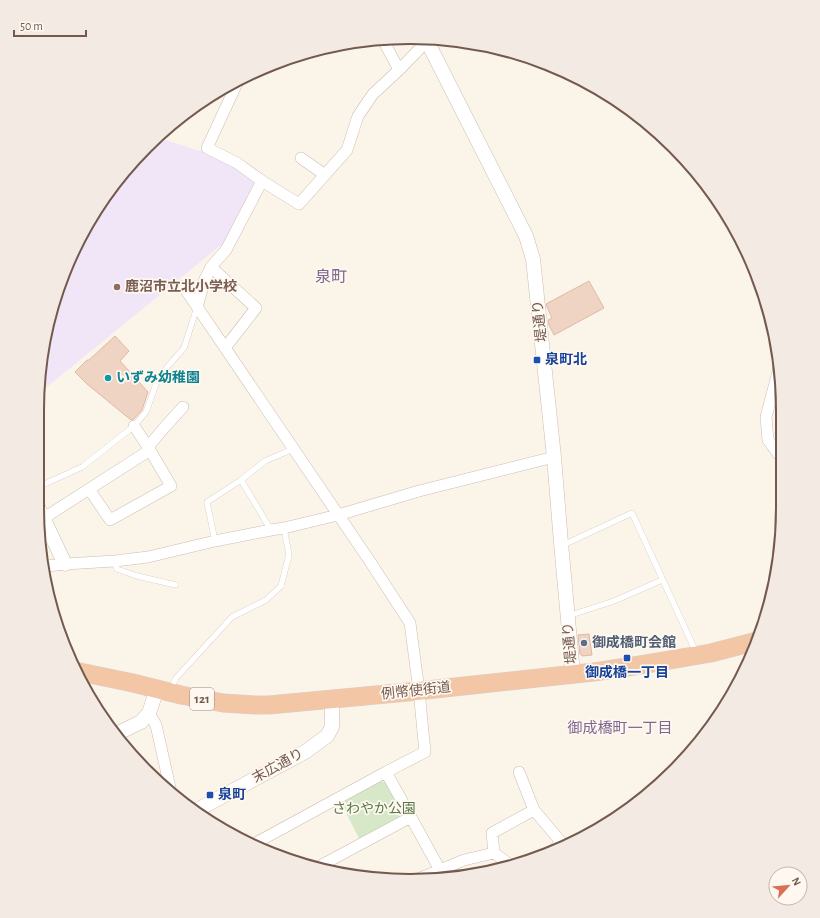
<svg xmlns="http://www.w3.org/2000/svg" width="820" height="918" font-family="'Alegreya Sans','Noto Sans JP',sans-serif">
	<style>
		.education { fill: #f1e6f8 }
		.green { fill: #d6e8c8 }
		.building { fill: #efd3c3; stroke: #e0b9a4 }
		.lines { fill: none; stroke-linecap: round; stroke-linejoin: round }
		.service-casing { stroke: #cdbcb0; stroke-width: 6 }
		.minor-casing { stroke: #cdbcb0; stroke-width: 12 }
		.tertiary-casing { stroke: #cdbcb0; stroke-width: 15 }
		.trunk-casing { stroke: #d8d1cd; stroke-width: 19 }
		.service { stroke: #fff; stroke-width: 5.5 }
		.minor { stroke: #fff; stroke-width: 11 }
		.tertiary { stroke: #fff; stroke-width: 14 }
		.trunk { stroke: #f3c6a6; stroke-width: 18 }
		.education-dot { fill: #8d6e63; stroke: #fef8f0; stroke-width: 1.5 }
		.transit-dot { fill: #1a4fb4; stroke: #fef8f0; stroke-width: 1.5 }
		.culture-dot { fill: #0f9aa8; stroke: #fef8f0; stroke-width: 1.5 }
		.service-dot { fill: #5c6f8a; stroke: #fef8f0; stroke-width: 1.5 }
		.labels { text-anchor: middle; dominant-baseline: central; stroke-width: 3.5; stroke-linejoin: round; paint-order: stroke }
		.shield { fill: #fef8f0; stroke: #9d897f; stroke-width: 1 }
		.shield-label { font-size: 13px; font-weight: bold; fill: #745a4e }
		.education-label { font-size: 14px; font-weight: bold; fill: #785e54; stroke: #fef8f0; text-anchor: start }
		.street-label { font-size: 14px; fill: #745a4e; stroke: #fef8f0 }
		.transit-label { font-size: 14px; font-weight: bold; fill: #164399; stroke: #fef8f0; text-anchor: start }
		.culture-label { font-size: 14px; font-weight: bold; fill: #0d838f; stroke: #fef8f0; text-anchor: start }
		.service-label { font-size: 14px; font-weight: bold; fill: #4e5e75; stroke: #fef8f0; text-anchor: start }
		.park-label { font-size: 14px; fill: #577947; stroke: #fef8f0 }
		.neighbourhood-label { font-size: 15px; fill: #806690; stroke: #fef8f0 }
		.quarter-label { font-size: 16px; fill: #806690; stroke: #fef8f0 }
		.rim { fill: none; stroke: #745a4e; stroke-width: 2 }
	</style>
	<rect width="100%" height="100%" fill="#fbf4e9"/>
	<!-- education -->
	<path class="education" d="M 159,136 L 163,139 L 227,160 L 255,181 L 232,236 L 42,391 L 44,337 L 87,223 L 130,164 Z"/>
	<!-- green -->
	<path class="green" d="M 380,781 L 388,783 L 403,811 L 400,818 L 360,840 L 341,803 Z"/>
	<!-- building -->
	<path class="building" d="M 589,281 L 604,308 L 554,335 L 549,325 L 548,320 L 552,318 L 547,307 L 546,304 Z
		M 115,336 L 129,351 L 120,361 L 148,392 L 142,410 L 134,419 L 131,420 L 87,384 L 75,372 L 87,360 L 89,360 Z
		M 589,634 L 592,655 L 582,656 L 580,654 L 578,635 Z"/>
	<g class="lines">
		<defs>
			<path id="service" d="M 241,480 L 265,461 L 293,449
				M 38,487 L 82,467 L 134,426 L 146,412 L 156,384 L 167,367 L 184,348 L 197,307
				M 215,541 L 207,502 L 241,480 L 271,530
				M 561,546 L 632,513 L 696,652
				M 115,561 L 117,569 L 137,576 L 176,585
				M 568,616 L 614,601 L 662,580
				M 170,690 L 176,678 L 232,617 L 266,600 L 281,586 L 289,555 L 284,528"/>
			<path id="minor" d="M 382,38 L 399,70
				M 301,158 L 325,175
				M 262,181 L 299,204 L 347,150 L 358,116 L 373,94 L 401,68 L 427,41
				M 211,267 L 256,308 L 225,348
				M 183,286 L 369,560 L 410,623 L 419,691 L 425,752 L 386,772 L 252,845
				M 197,307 L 205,279 L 211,267 L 216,261 L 226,250 L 262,181 L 237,163 L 207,148 L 239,79
				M 779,368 L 766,417 L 768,440 L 782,459
				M 134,426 L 150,450
				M 148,447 L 163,429 L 183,407
				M 44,518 L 150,450 L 171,486 L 110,520 L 89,489
				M 43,568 L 47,566 L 65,564 L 115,561 L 148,557 L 215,541 L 271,530 L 284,528 L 338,515 L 419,491 L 554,457
				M 149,713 L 156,725 L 171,792
				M 386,772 L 440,870 L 415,880
				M 519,772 L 534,810 L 561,842 L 553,851
				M 494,853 L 492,833 L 534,810
				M 318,867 L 411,817
				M 440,870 L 464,860 L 494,853 L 512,866"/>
			<path id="tertiary" d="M 426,39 L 526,236 L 533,259 L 554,457 L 561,543 L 573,674
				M 37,505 L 65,564
				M 114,735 L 141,722 L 149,713 L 157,689
				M 195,811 L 305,752 L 327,736 L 332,727 L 332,699"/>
			<path id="trunk" d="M 75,671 L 133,683 L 181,695 L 223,703 L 255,705 L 269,705 L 408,692 L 594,672 L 640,665 L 711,653 L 757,641"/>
		</defs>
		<!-- service casing -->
		<use href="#service" class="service-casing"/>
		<!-- minor casing -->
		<use href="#minor" class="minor-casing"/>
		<!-- tertiary casing -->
		<use href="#tertiary" class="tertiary-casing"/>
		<!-- trunk casing -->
		<use href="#trunk" class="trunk-casing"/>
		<!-- service -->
		<use href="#service" class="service"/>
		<!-- minor -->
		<use href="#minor" class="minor"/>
		<!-- tertiary -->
		<use href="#tertiary" class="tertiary"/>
		<!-- trunk -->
		<use href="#trunk" class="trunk"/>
	</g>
	<!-- markers -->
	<circle class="education-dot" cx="117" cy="287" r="4"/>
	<g class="transit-dot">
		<rect x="533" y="356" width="8" height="8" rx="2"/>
		<rect x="623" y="654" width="8" height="8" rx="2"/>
		<rect x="206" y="791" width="8" height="8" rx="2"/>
	</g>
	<circle class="culture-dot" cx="108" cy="378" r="4"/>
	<circle class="service-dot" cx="584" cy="643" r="4"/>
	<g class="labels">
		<!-- shield labels -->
		<rect class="shield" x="190" y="688" width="24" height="22" rx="3"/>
		<g class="shield-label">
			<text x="202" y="699">121</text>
		</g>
		<!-- education labels -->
		<g class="education-label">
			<text x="125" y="287">鹿沼市立北小学校</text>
		</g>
		<!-- street labels -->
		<g class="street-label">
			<text transform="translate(540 321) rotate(-96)">堤通り</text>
			<text transform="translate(570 643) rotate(-95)">堤通り</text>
			<text transform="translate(416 691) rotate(-6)">例幣使街道</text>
			<text transform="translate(278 766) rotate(-29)">末広通り</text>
		</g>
		<!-- transit labels -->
		<g class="transit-label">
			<text x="545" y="360">泉町北</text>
			<text x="627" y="673" text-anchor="middle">御成橋一丁目</text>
			<text x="218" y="795">泉町</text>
		</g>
		<!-- culture labels -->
		<g class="culture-label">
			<text x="116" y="378">いずみ幼稚園</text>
		</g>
		<!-- service labels -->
		<g class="service-label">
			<text x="592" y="643">御成橋町会館</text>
		</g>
		<!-- park labels -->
		<g class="park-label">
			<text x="374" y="809">さわやか公園</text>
		</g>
		<!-- neighbourhood labels -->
		<g class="neighbourhood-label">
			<text x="620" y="728">御成橋町一丁目</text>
		</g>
		<!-- quarter labels -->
		<g class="quarter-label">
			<text x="331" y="277">泉町</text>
		</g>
	</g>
	<!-- crop -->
	<path d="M0 0H820V918H0ZM410 44H410A366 366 0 0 1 776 410V508A366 366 0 0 1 410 874H410A366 366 0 0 1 44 508V410A366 366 0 0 1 410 44Z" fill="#f3ebe3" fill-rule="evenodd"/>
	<path class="rim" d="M410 44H410A366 366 0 0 1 776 410V508A366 366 0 0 1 410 874H410A366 366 0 0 1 44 508V410A366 366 0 0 1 410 44Z"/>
	<!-- north arrow -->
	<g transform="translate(788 886) rotate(63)"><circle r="19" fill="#fef8f0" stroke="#c7b9af"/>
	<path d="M0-3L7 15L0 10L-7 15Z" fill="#dc7057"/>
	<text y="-6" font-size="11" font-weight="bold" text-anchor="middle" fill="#745a4e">N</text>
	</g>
	<!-- scale -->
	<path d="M14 30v6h72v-6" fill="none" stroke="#745a4e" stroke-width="2"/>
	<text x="20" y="30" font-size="12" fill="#745a4e" stroke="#fef8f0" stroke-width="3" paint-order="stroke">50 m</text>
</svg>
